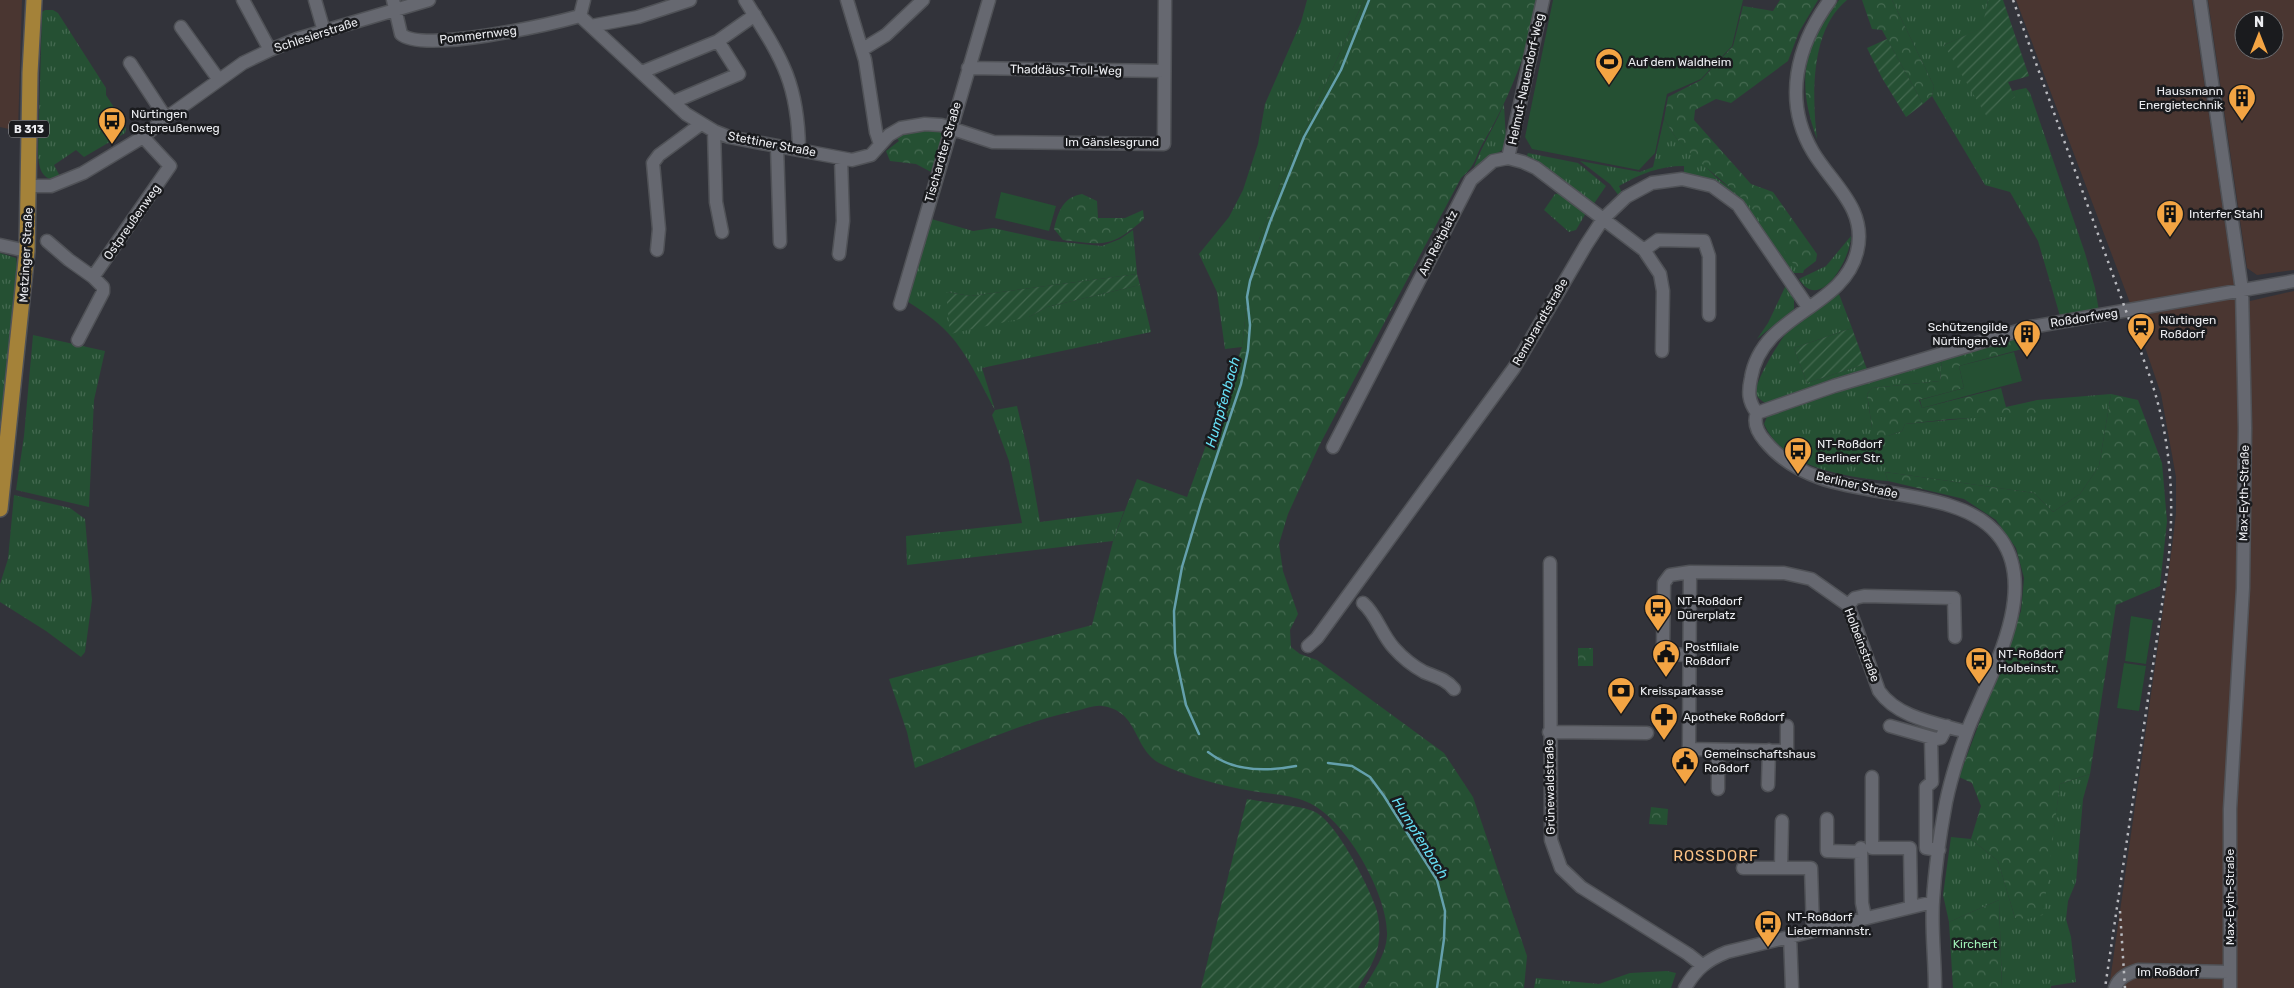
<svg xmlns="http://www.w3.org/2000/svg" width="2294" height="988" font-family="Rubik,sans-serif">
	<style>
		.industrial { fill: #4a3631; fill-rule: evenodd }
		.grass { fill: url(#grass-tufts) }
		.forest { fill: url(#forest-crowns) }
		.garden { fill: url(#garden-furrows) }
		.pitch { fill: #255033 }
		.lines { fill: none; stroke-linecap: round; stroke-linejoin: round }
		.stream { stroke: #64a0ac; stroke-width: 2.5 }
		.minor-casing { stroke: #505257; stroke-width: 15 }
		.major-casing { stroke: #505257; stroke-width: 18 }
		.minor { stroke: #666870; stroke-width: 12 }
		.major { stroke: #a48239; stroke-width: 15 }
		.rail { stroke: #b9babf; stroke-width: 2.5; stroke-dasharray: 2.5 5; stroke-linecap: butt }
		.labels { text-anchor: middle; dominant-baseline: central; stroke-width: 5; stroke-linejoin: round; paint-order: stroke }
		.shield { fill: #1a1b1e; stroke: #adaeb2; stroke-width: 1 }
		.shield-label { font-size: 11px; font-weight: bold; fill: #ecedf1 }
		.street-label { font-size: 12px; fill: #ecedf1; stroke: #1a1b1e }
		.poi-label { font-size: 12px; fill: #ecedf1; stroke: #1a1b1e; text-anchor: start }
		.park-label { font-size: 12px; fill: #9dedb4; stroke: #1a1b1e }
		.water-label { font-size: 14px; font-style: italic; fill: #65def4; stroke: #1a1b1e }
		.quarter-label { font-size: 15px; letter-spacing: 1px; fill: #fac286; stroke: #1a1b1e }
	</style>
	<defs>
		<pattern id="grass-tufts" width="24" height="20" patternUnits="userSpaceOnUse" patternTransform="scale(1.25)"><rect width="24" height="20" fill="#255033"/><path d="M3 7l-1-3M5 7V3M7 7l1-3M15 17l-1-3M17 17v-4M19 17l1-3" fill="none" stroke="#456a51"/></pattern>
		<pattern id="forest-crowns" width="20" height="18" patternUnits="userSpaceOnUse" patternTransform="scale(1.25)"><rect width="20" height="18" fill="#255033"/><path d="M2 6a3 3 0 1 1 6 0M12 15a3 3 0 1 1 6 0" fill="none" stroke="#456a51"/></pattern>
		<pattern id="garden-furrows" width="10" height="10" patternUnits="userSpaceOnUse" patternTransform="scale(1.25)"><rect width="10" height="10" fill="#255033"/><path d="M-1 1l2-2M0 10L10 0M9 11l2-2" fill="none" stroke="#456a51"/></pattern>
	</defs>
	<rect width="100%" height="100%" fill="#32333a"/>
	<!-- industrial -->
	<path class="industrial" d="M 0,0 L 22,0 L 18,131 L 0,127 Z
		M 2016,0 L 2192,0 L 2233,278 L 2250,301 L 2294,291 L 2294,988 L 2109,988 L 2172,547 L 2176,513 L 2176,477 L 2161,394 L 2130,303 Z
		M 2208,0 L 2294,0 L 2294,270 L 2257,275 L 2247,268 ZM 2244,20 L 2274,20 L 2274,50 L 2244,50 Z"/>
	<!-- grass -->
	<path class="grass" d="M 1307,0 L 1364,0 L 1281,182 L 1252,258 L 1242,347 L 1225,349 L 1217,292 L 1199,254 L 1229,217 L 1243,190 L 1258,144 L 1265,104 L 1301,22 Z
		M 1892,0 L 1988,0 L 1983,28 L 1944,45 L 2015,97 L 2012,91 L 2026,88 L 2030,93 L 2085,253 L 2095,288 L 2099,311 L 2060,316 L 2038,241 L 2010,192 L 1985,185 L 1932,96 L 1934,86 Z
		M 45,10 L 53,10 L 58,13 L 106,88 L 106,95 L 115,109 L 120,110 L 126,129 L 125,133 L 84,157 L 76,150 L 54,165 L 62,180 C 43,182 39,171 38,154 L 42,12 Z
		M 1504,104 L 1506,141 L 1504,149 L 1474,167 C 1482,145 1495,126 1504,104 Z
		M 1664,119 L 1676,138 L 1718,179 L 1748,202 L 1798,269 L 1804,270 L 1803,273 L 1792,273 C 1763,231 1739,181 1684,173 L 1684,166 C 1659,166 1640,174 1619,186 L 1622,193 L 1619,196 L 1610,184 L 1580,161 L 1640,172 L 1653,167 Z
		M 1528,153 L 1578,163 L 1606,186 L 1593,205 L 1526,158 Z
		M 1561,193 L 1586,213 L 1576,230 L 1569,232 L 1544,210 L 1555,194 Z
		M 928,218 L 973,231 L 993,228 L 1052,241 L 1102,246 L 1120,239 L 1133,230 L 1137,274 L 971,296 L 947,292 L 1029,317 L 1047,307 L 1140,285 L 1151,332 L 982,368 L 995,410 L 1017,406 L 1028,453 L 1040,522 L 1124,511 L 1113,541 L 907,565 L 906,536 L 1022,523 L 1009,461 L 992,415 L 995,410 C 981,385 968,354 948,333 C 936,320 921,310 905,300 Z
		M 1851,236 C 1851,258 1820,314 1799,279 L 1826,266 Z
		M 0,253 L 16,258 L 17,264 L 0,454 Z
		M 1786,285 L 1794,296 L 1794,309 L 1757,339 L 1768,323 Z
		M 1839,294 L 1852,328 L 1794,348 L 1807,383 L 1865,364 L 1867,369 L 1765,403 C 1761,400 1756,397 1756,392 C 1755,381 1781,338 1789,330 C 1803,316 1823,305 1839,294 Z
		M 33,335 L 105,351 L 94,400 L 89,507 L 16,490 L 24,436 Z
		M 1942,360 L 1940,381 L 1872,388 L 1867,394 L 1872,428 L 1888,436 L 1902,431 L 1905,424 L 2037,412 L 2037,400 L 2111,394 L 2099,466 L 2080,494 L 2053,512 L 2034,493 L 1885,472 L 1888,481 C 1846,477 1783,468 1764,424 L 1768,414 L 1823,394 Z
		M 14,495 L 70,508 L 85,519 L 92,600 L 85,652 L 81,657 L 46,631 L 0,602 L 0,584 L 8,559 Z
		M 2090,774 L 2083,799 L 2076,882 L 2068,901 L 2066,919 L 2071,937 L 2076,982 L 2051,986 L 2051,988 L 2002,988 L 1999,900 L 1949,922 L 1943,895 L 1951,837 L 1971,839 L 1998,861 L 2015,918 L 2052,841 L 2060,784 Z
		M 1667,971 L 1676,973 L 1671,988 L 1534,988 L 1536,978 L 1599,984 L 1630,973 Z"/>
	<!-- forest -->
	<path class="forest" d="M 1364,0 L 1541,0 C 1527,50 1510,98 1483,143 C 1474,159 1477,164 1461,178 L 1319,446 L 1288,514 L 1279,544 L 1283,571 L 1298,614 L 1290,630 L 1291,647 L 1300,654 L 1317,660 L 1444,753 L 1473,797 L 1527,956 L 1524,988 L 1364,988 C 1373,972 1386,955 1387,936 C 1389,896 1345,817 1307,802 C 1291,795 1269,794 1252,791 C 1222,786 1188,777 1161,764 C 1132,749 1140,711 1102,706 C 1095,705 1087,708 1080,710 C 1023,721 969,748 915,768 L 907,732 L 889,679 L 1092,625 L 1113,541 L 1137,479 L 1187,497 L 1242,347 L 1252,258 L 1281,182 Z
		M 1780,0 L 1818,0 L 1799,32 L 1788,61 L 1731,103 L 1716,99 L 1695,110 L 1694,120 L 1751,184 L 1773,192 L 1817,254 L 1816,261 L 1804,270 L 1798,270 L 1748,203 L 1695,158 L 1676,138 L 1664,119 L 1668,97 L 1701,80 L 1733,46 L 1743,6 L 1773,11 Z
		M 1839,0 L 1847,0 C 1810,30 1812,96 1817,139 C 1796,81 1803,49 1839,0 Z
		M 1862,0 L 1892,0 L 1934,86 L 1932,96 L 1923,104 L 1882,30 L 1872,29 Z
		M 921,129 L 944,131 L 931,172 L 916,164 L 890,161 L 886,151 L 899,141 L 896,137 Z
		M 1082,194 L 1097,201 L 1098,218 L 1125,218 L 1143,210 L 1144,219 C 1111,248 1105,245 1063,240 L 1054,229 C 1058,212 1063,197 1082,194 Z
		M 2019,337 L 2022,349 L 1959,366 L 1964,388 L 1919,400 L 1922,408 L 2001,388 L 2006,407 L 2037,400 L 2038,412 L 2026,416 L 1951,419 L 1905,424 L 1902,431 L 1888,436 L 1876,435 L 1872,428 L 1867,394 L 1872,388 L 1940,381 L 1942,360 Z
		M 2111,394 L 2138,400 L 2162,463 L 2167,521 L 2160,586 L 2116,605 L 2090,774 L 2060,784 L 2043,915 L 2027,919 L 2015,918 L 1998,861 L 1971,839 L 1981,806 L 1972,783 L 1959,777 L 2021,611 L 2024,578 L 2016,548 L 1996,520 L 1964,499 L 1888,481 L 1885,472 L 2034,493 L 2053,512 L 2080,494 L 2099,466 Z
		M 1578,648 L 1593,648 L 1593,666 L 1578,666 Z
		M 1651,807 L 1668,809 L 1667,825 L 1649,824 Z
		M 1999,900 L 2002,988 L 1953,988 L 1949,922 Z"/>
	<!-- garden -->
	<path class="garden" d="M 1988,0 L 2003,0 L 2029,76 L 2008,82 L 2015,97 L 1987,117 L 1944,45 L 1982,28 Z
		M 1887,39 L 1923,104 L 1906,117 L 1882,78 L 1867,48 Z
		M 1137,274 L 1140,285 L 1047,307 L 1029,317 L 950,334 L 946,292 L 971,296 Z
		M 1852,328 L 1865,364 L 1807,383 L 1794,348 Z
		M 1247,799 C 1262,802 1305,806 1315,812 C 1336,822 1367,883 1375,905 C 1379,916 1380,928 1379,939 C 1378,957 1367,972 1358,988 L 1201,988 Z"/>
	<!-- pitch -->
	<path class="pitch" d="M 1553,0 L 1743,0 L 1732,46 L 1701,79 L 1667,94 L 1655,153 L 1639,170 L 1532,149 L 1525,137 Z
		M 1001,192 L 1056,206 L 1049,231 L 995,218 Z
		M 2014,352 L 2022,381 L 1922,408 L 1920,400 L 1964,388 L 1959,366 Z
		M 2131,616 L 2153,620 L 2146,664 L 2125,661 Z
		M 2124,663 L 2146,666 L 2139,711 L 2117,708 Z"/>
	<g class="lines">
		<!-- stream -->
		<path class="stream" d="M 1199,734 L 1186,705 L 1175,653 L 1174,611 L 1182,567 L 1201,503 L 1241,384 L 1248,350 L 1250,325 L 1247,297 L 1250,281 L 1270,222 L 1304,137 L 1341,70 L 1369,0
			M 1208,752 C 1233,772 1265,772 1296,766
			M 1328,763 L 1352,766 L 1370,777 L 1384,796 L 1437,880 L 1445,911 L 1444,939 L 1437,988"/>
		<defs>
			<path id="minor" d="M 243,0 L 270,50
				M 315,0 L 324,31
				M 393,0 L 401,34 C 421,54 551,24 580,16
				M 584,0 L 580,16 L 686,114 L 714,131 L 729,137 L 852,160 L 871,155 L 889,135 L 901,128 L 925,124 L 941,125 L 993,142 L 1164,144 L 1165,0
				M 745,0 C 780,56 798,80 799,149
				M 847,0 L 865,60 L 876,132 L 880,144
				M 2200,0 L 2242,290 L 2245,428 L 2243,588 L 2230,809 L 2230,988
				M 591,26 L 638,17 L 690,0
				M 181,27 L 219,80
				M 863,49 L 886,35 L 923,0
				M 130,63 L 166,118
				M 968,68 L 1164,71
				M 642,72 L 718,41
				M 673,102 L 739,74 L 718,41 L 755,15
				M 714,131 L 716,202 L 722,232
				M 777,146 L 780,242
				M 1508,158 L 1543,0
				M 29,186 L 51,186 L 83,173 L 143,137 L 166,118 L 243,63 L 270,50 L 297,39 L 429,0
				M 47,241 L 69,260 L 93,277 L 170,166 L 143,137
				M 0,245 L 27,251
				M 657,250 L 659,229 L 653,163 L 659,155 L 701,124
				M 1644,250 L 1658,240 L 1704,241 L 1709,256 L 1709,315
				M 839,254 L 843,221 L 841,158
				M 900,304 L 989,0
				M 78,340 L 103,292 L 103,287 L 93,277
				M 1757,413 C 1753,423 1758,433 1765,441 C 1810,496 1889,485 1951,506 C 1970,512 1989,522 2001,539 C 2039,593 1989,676 1968,729 C 1959,753 1951,778 1946,802 C 1940,834 1935,868 1933,900 C 1931,929 1935,959 1935,988
				M 1757,413 L 1834,386 L 2031,327 L 2294,281
				M 1757,413 C 1748,401 1748,392 1751,378 C 1762,313 1843,309 1857,252 C 1868,209 1832,184 1813,152 C 1782,100 1797,45 1830,0
				M 1333,447 L 1471,180 L 1493,161 L 1508,158 L 1523,162 L 1536,168 L 1644,250 L 1660,274 L 1663,291 L 1662,351
				M 1550,563 L 1551,840 L 1561,868 L 1581,887 L 1688,954 L 1702,965
				M 1690,572 L 1689,749 L 1787,751 L 1787,726
				M 1363,603 C 1377,615 1381,634 1394,648 C 1402,657 1413,666 1424,672 C 1436,677 1446,679 1454,689
				M 1848,605 L 1855,598 L 1864,596 L 1954,598 L 1955,637
				M 1308,646 L 1317,638 L 1514,368 L 1586,245 L 1603,219 L 1626,197 L 1652,183 L 1682,179 L 1712,186 L 1738,205 L 1808,307
				M 1688,655 L 1667,654 L 1663,648 L 1664,583 L 1670,575 L 1690,572 L 1784,573 L 1811,579 L 1848,605 L 1879,691 C 1898,718 1936,723 1967,732
				M 1890,726 L 1936,739 L 1941,738 L 1947,726
				M 1549,732 L 1647,733
				M 1931,739 L 1932,782 L 1926,787 L 1926,848 L 1939,850
				M 1872,777 L 1872,848 L 1910,848 L 1911,905
				M 1768,785 L 1769,750
				M 1718,789 L 1718,750
				M 1827,819 L 1827,851 L 1861,852
				M 1782,821 L 1781,868 L 1811,868 L 1813,930
				M 1861,848 L 1862,903 L 1865,917
				M 1743,868 L 1781,868
				M 1790,936 L 1792,988
				M 1685,988 C 1696,969 1707,960 1727,952 L 1933,902
				M 2115,988 C 2119,977 2127,974 2138,970 L 2229,972"/>
			<path id="major" d="M 0,509 L 27,251 L 30,73 L 34,0"/>
		</defs>
		<!-- minor casing -->
		<use href="#minor" class="minor-casing"/>
		<!-- major casing -->
		<use href="#major" class="major-casing"/>
		<!-- minor -->
		<use href="#minor" class="minor"/>
		<!-- major -->
		<use href="#major" class="major"/>
		<!-- rail -->
		<path class="rail" d="M 2013,0 L 2150,377 C 2171,439 2175,500 2168,564 L 2105,988
			M 2120,911 L 2125,988"/>
	</g>
	<!-- icons -->
	<defs>
		<symbol id="stadium-pin" viewBox="-11 -11 22 30"><path d="M0 17L-7.5 6A9.5 9.5 0 1 1 7.5 6Z" fill="#f3a443" stroke="#1a1b1e"/><path d="M0-5a6.5 5 0 1 0 0 10a6.5 5 0 1 0 0-10ZM-3.5-1.8h7v3.6h-7Z" fill="#111"/></symbol>
		<symbol id="building-pin" viewBox="-11 -11 22 30"><path d="M0 17L-7.5 6A9.5 9.5 0 1 1 7.5 6Z" fill="#f3a443" stroke="#1a1b1e"/><path d="M-4-6H4V6H1V3H-1V6H-4ZM-2.5-4.3h1.7v1.8h-1.7ZM.8-4.3h1.7v1.8H.8ZM-2.5-1h1.7V.8h-1.7ZM.8-1h1.7V.8H.8Z" fill="#111"/></symbol>
		<symbol id="bus-pin" viewBox="-11 -11 22 30"><path d="M0 17L-7.5 6A9.5 9.5 0 1 1 7.5 6Z" fill="#f3a443" stroke="#1a1b1e"/><path d="M-5-6H5V4H4V6H2V4H-2V6H-4V4H-5ZM-3.5-4V0h7V-4ZM-3.5 1.2v1.5H-2V1.2ZM2 1.2v1.5H3.5V1.2Z" fill="#111"/></symbol>
		<symbol id="station-pin" viewBox="-11 -11 22 30"><path d="M0 17L-7.5 6A9.5 9.5 0 1 1 7.5 6Z" fill="#f3a443" stroke="#1a1b1e"/><path d="M-3-6H3Q5-6 5-4V2Q5 4 3 4L4.5 6H3L1.5 4h-3L-3 6H-4.5L-3 4Q-5 4-5 2V-4Q-5-6-3-6ZM-3.5-4v3h7v-3ZM-3.5 1v1.5H-2V1ZM2 1v1.5H3.5V1Z" fill="#111"/></symbol>
		<symbol id="civic-pin" viewBox="-11 -11 22 30"><path d="M0 17L-7.5 6A9.5 9.5 0 1 1 7.5 6Z" fill="#f3a443" stroke="#1a1b1e"/><path d="M-.6-6.5H3V-4.5H.6V-3L4-1V1h2V6H-6V1h2V-1L-.6-3ZM-1.2 2.5V6h2.4V2.5Z" fill="#111"/></symbol>
		<symbol id="bank-pin" viewBox="-11 -11 22 30"><path d="M0 17L-7.5 6A9.5 9.5 0 1 1 7.5 6Z" fill="#f3a443" stroke="#1a1b1e"/><path d="M-6-4H6V4H-6ZM0-2.3a2.3 2.3 0 1 0 0 4.6a2.3 2.3 0 1 0 0-4.6Z" fill="#111"/></symbol>
		<symbol id="pharmacy-pin" viewBox="-11 -11 22 30"><path d="M0 17L-7.5 6A9.5 9.5 0 1 1 7.5 6Z" fill="#f3a443" stroke="#1a1b1e"/><path d="M-2-6h4v4h4v4h-4v4h-4v-4h-4v-4h4Z" fill="#111"/></symbol>
	</defs>
	<g fill-rule="evenodd">
		<use href="#stadium-pin" x="1593" y="46" width="32" height="43"/>
		<use href="#building-pin" x="2226" y="82" width="32" height="43"/>
		<use href="#bus-pin" x="96" y="105" width="32" height="43"/>
		<use href="#building-pin" x="2154" y="198" width="32" height="43"/>
		<use href="#station-pin" x="2125" y="311" width="32" height="43"/>
		<use href="#building-pin" x="2011" y="318" width="32" height="43"/>
		<use href="#bus-pin" x="1782" y="435" width="32" height="43"/>
		<use href="#bus-pin" x="1642" y="592" width="32" height="43"/>
		<use href="#civic-pin" x="1650" y="638" width="32" height="43"/>
		<use href="#bus-pin" x="1963" y="645" width="32" height="43"/>
		<use href="#bank-pin" x="1605" y="675" width="32" height="43"/>
		<use href="#pharmacy-pin" x="1648" y="701" width="32" height="43"/>
		<use href="#civic-pin" x="1669" y="745" width="32" height="43"/>
		<use href="#bus-pin" x="1752" y="908" width="32" height="43"/>
	</g>
	<g class="labels">
		<!-- shield labels -->
		<rect class="shield" x="9" y="120.5" width="40" height="17" rx="4"/>
		<g class="shield-label">
			<text x="29" y="129">B 313</text>
		</g>
		<!-- street labels -->
		<g class="street-label">
			<text transform="translate(316 35) rotate(-18)">Schlesierstraße</text>
			<text transform="translate(478 35) rotate(-7)">Pommernweg</text>
			<text transform="translate(1066 70) rotate(1)">Thaddäus-Troll-Weg</text>
			<text transform="translate(1526 79) rotate(-78)">Helmut-Nauendorf-Weg</text>
			<text x="1112" y="142">Im Gänslesgrund</text>
			<text transform="translate(772 144) rotate(11)">Stettiner Straße</text>
			<text transform="translate(943 152) rotate(-74)">Tischardter Straße</text>
			<text transform="translate(132 222) rotate(-55)">Ostpreußenweg</text>
			<text transform="translate(1438 243) rotate(-63)">Am Reitplatz</text>
			<text transform="translate(26 255) rotate(-87)">Metzinger Straße</text>
			<text transform="translate(2084 318) rotate(-9)">Roßdorfweg</text>
			<text transform="translate(1540 322) rotate(-60)">Rembrandtstraße</text>
			<text transform="translate(1857 485) rotate(13)">Berliner Straße</text>
			<text transform="translate(2244 493) rotate(-89)">Max-Eyth-Straße</text>
			<text transform="translate(1862 645) rotate(69)">Holbeinstraße</text>
			<text transform="translate(1550 787) rotate(-91)">Grünewaldstraße</text>
			<text transform="translate(2230 897) rotate(-90)">Max-Eyth-Straße</text>
			<text x="2168" y="972">Im Roßdorf</text>
		</g>
		<!-- poi labels -->
		<g class="poi-label">
			<text x="1628" y="62">Auf dem Waldheim</text>
			<text x="2223" y="91" text-anchor="end">Haussmann<tspan x="2223" dy="14">Energietechnik</tspan></text>
			<text x="131" y="114">Nürtingen<tspan x="131" dy="14">Ostpreußenweg</tspan></text>
			<text x="2189" y="214">Interfer Stahl</text>
			<text x="2160" y="320">Nürtingen<tspan x="2160" dy="14">Roßdorf</tspan></text>
			<text x="2008" y="327" text-anchor="end">Schützengilde<tspan x="2008" dy="14">Nürtingen e.V</tspan></text>
			<text x="1817" y="444">NT-Roßdorf<tspan x="1817" dy="14">Berliner Str.</tspan></text>
			<text x="1677" y="601">NT-Roßdorf<tspan x="1677" dy="14">Dürerplatz</tspan></text>
			<text x="1685" y="647">Postfiliale<tspan x="1685" dy="14">Roßdorf</tspan></text>
			<text x="1998" y="654">NT-Roßdorf<tspan x="1998" dy="14">Holbeinstr.</tspan></text>
			<text x="1640" y="691">Kreissparkasse</text>
			<text x="1683" y="717">Apotheke Roßdorf</text>
			<text x="1704" y="754">Gemeinschaftshaus<tspan x="1704" dy="14">Roßdorf</tspan></text>
			<text x="1787" y="917">NT-Roßdorf<tspan x="1787" dy="14">Liebermannstr.</tspan></text>
		</g>
		<!-- park labels -->
		<g class="park-label">
			<text x="1975" y="944">Kirchert</text>
		</g>
		<!-- water labels -->
		<g class="water-label">
			<text transform="translate(1223 402) rotate(-74)">Humpfenbach</text>
			<text transform="translate(1420 838) rotate(58)">Humpfenbach</text>
		</g>
		<!-- quarter labels -->
		<g class="quarter-label">
			<text x="1716" y="856">ROSSDORF</text>
		</g>
	</g>
	<!-- north arrow -->
	<g transform="translate(2259 35)"><circle r="24" fill="#1a1b1e" stroke="#6e6f72"/>
	<path d="M0-4L9 19L0 12L-9 19Z" fill="#f3a443"/>
	<text y="-8" font-size="14" font-weight="bold" text-anchor="middle" fill="#ecedf1">N</text>
	</g>
</svg>
